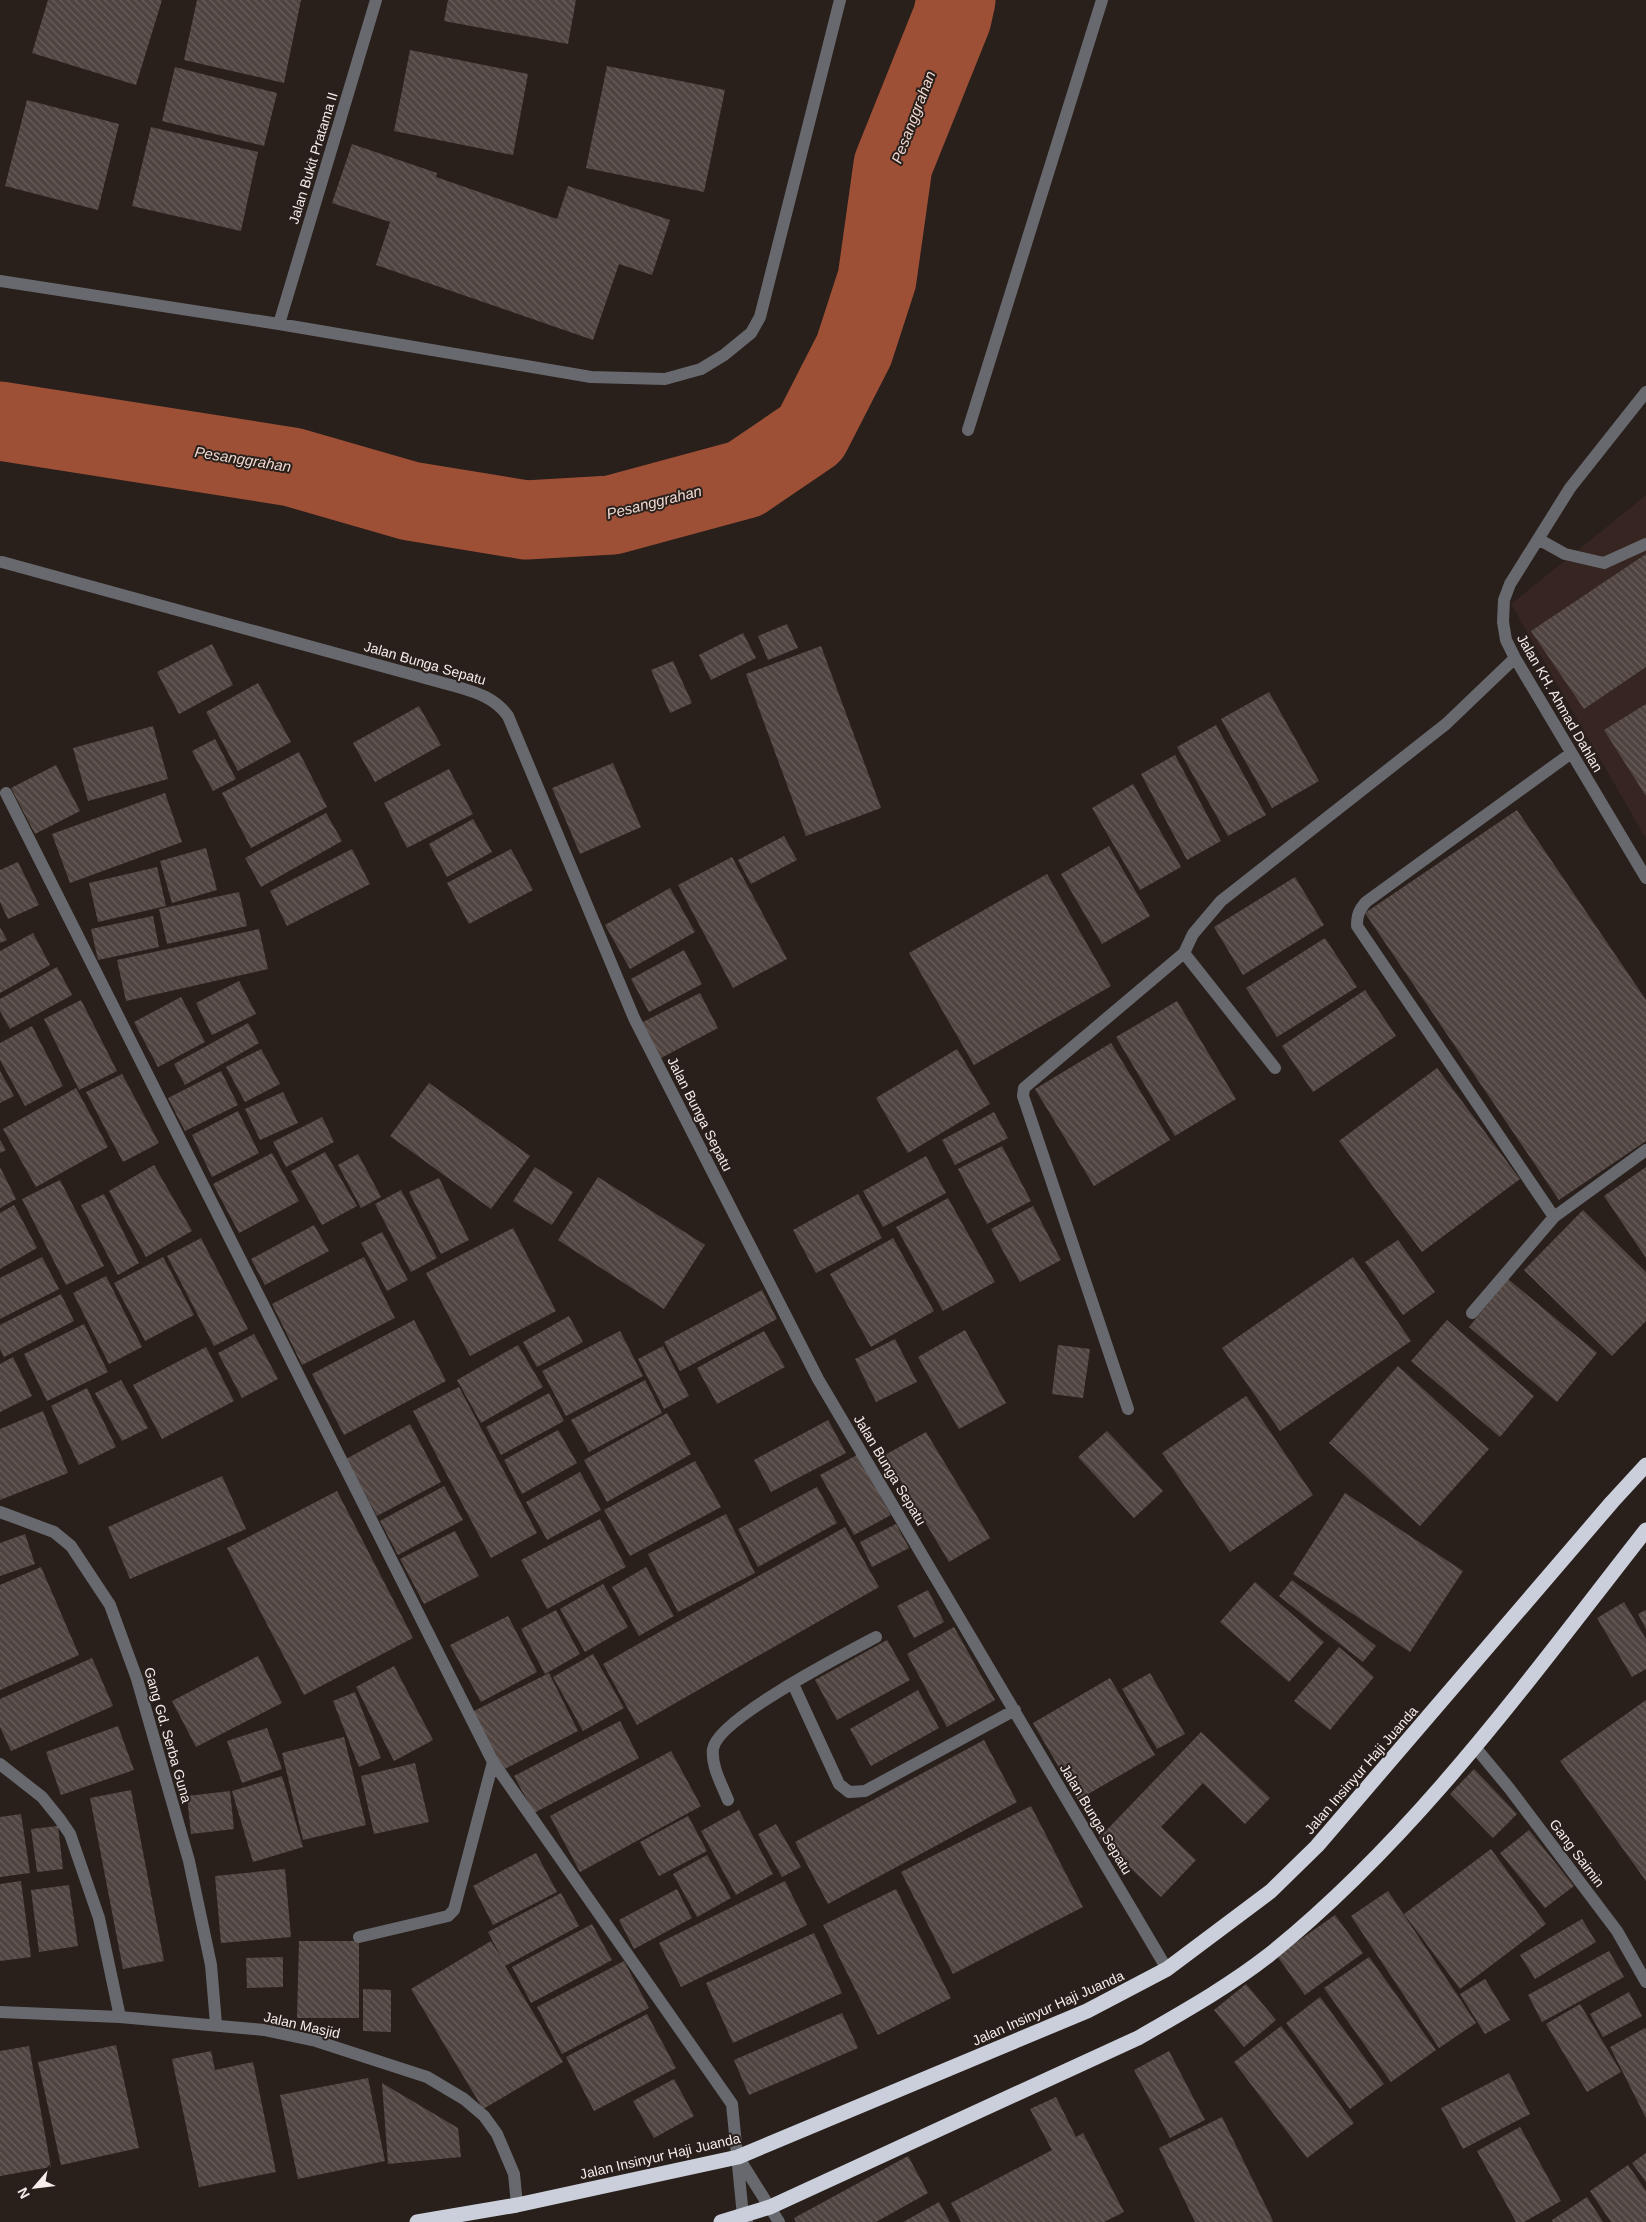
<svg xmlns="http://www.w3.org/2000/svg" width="1646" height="2222" font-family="Arial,sans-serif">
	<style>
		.built { fill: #362520 }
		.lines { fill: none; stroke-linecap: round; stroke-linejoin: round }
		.river { stroke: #9e5037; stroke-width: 79 }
		.building { fill: url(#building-back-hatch) }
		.street { stroke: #67696e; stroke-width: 12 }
		.highway { stroke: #cacfdb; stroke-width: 15 }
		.labels { text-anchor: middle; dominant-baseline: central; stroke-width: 4; stroke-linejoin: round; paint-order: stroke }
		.street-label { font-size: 14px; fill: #f5edeb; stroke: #291f1b }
		.water-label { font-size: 15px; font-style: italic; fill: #f0d9d1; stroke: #291f1b }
	</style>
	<defs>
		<pattern id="building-back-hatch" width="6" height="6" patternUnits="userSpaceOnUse" patternTransform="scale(1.25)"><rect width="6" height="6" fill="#504440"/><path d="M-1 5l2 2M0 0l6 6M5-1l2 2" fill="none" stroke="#6a5f5c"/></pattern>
	</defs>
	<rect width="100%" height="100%" fill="#291f1b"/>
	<!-- built -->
	<path class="built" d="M 1646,495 L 1646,839 L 1511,604 Z"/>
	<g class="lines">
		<!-- river -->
		<path class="river" d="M 0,421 L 292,467 L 410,501 L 526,520 L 612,515 L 745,479 L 811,434 L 854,350 L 877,279 L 893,165 L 952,18 L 956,0"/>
	</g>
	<!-- building -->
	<path class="building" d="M 48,0 L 162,0 L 136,85 L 32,53 Z
		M 197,0 L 301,0 L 284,83 L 184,60 Z
		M 448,0 L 576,0 L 568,44 L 444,21 Z
		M 410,50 L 528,74 L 513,155 L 394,131 Z
		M 607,66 L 725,90 L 704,192 L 586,168 Z
		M 175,67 L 277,93 L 264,146 L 162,121 Z
		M 27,100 L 119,124 L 98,210 L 5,186 Z
		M 151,127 L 258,152 L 241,231 L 132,206 Z
		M 352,144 L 437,173 L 436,177 L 557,219 L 568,186 L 670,220 L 652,275 L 619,264 L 593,340 L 376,265 L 390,222 L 332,203 Z
		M 1646,554 L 1646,667 L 1584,709 L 1531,631 Z
		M 787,624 L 798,648 L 768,660 L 758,636 Z
		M 743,633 L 756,658 L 711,680 L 699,655 Z
		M 212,644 L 233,685 L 179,714 L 157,672 Z
		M 821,646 L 881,808 L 806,836 L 746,674 Z
		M 673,661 L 692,703 L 670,713 L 651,670 Z
		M 258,683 L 291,742 L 238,771 L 206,712 Z
		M 1269,692 L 1319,781 L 1272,808 L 1221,719 Z
		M 1646,704 L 1646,796 L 1604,730 Z
		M 419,706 L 441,745 L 375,782 L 353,743 Z
		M 1216,725 L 1266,815 L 1228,836 L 1177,747 Z
		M 153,726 L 168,779 L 88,801 L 73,748 Z
		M 215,739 L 236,779 L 213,791 L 192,751 Z
		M 299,752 L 327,807 L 251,848 L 222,793 Z
		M 1175,755 L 1221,841 L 1187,860 L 1141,774 Z
		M 613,763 L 641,827 L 580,854 L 552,788 Z
		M 56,765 L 80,811 L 35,834 L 11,788 Z
		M 449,769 L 473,814 L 407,848 L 384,803 Z
		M 1133,784 L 1181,867 L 1140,890 L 1092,808 Z
		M 165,793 L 182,842 L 70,883 L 52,834 Z
		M 1517,810 L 1646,1000 L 1646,1141 L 1559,1200 L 1365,913 Z
		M 326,813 L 342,841 L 261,887 L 245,858 Z
		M 473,819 L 492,852 L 447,877 L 429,844 Z
		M 784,836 L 797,860 L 751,884 L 738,860 Z
		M 1109,846 L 1150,916 L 1102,944 L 1061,874 Z
		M 206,848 L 217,890 L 172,903 L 160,861 Z
		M 352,849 L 370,884 L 287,926 L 270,891 Z
		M 511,849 L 533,890 L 469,924 L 447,883 Z
		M 732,857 L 787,959 L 733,988 L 678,885 Z
		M 18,862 L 39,905 L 8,919 L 0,902 L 0,870 Z
		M 157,867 L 166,906 L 98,922 L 89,883 Z
		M 1047,874 L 1111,986 L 974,1065 L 909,953 Z
		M 1295,877 L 1324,925 L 1243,975 L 1214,927 Z
		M 670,888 L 695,932 L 630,969 L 605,925 Z
		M 239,892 L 247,926 L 167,944 L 159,909 Z
		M 153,916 L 159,947 L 98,960 L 91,929 Z
		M 0,927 L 7,940 L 0,943 Z
		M 259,929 L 268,969 L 126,1001 L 117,960 Z
		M 33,933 L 50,965 L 0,993 L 0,951 Z
		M 1325,938 L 1357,987 L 1277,1037 L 1246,988 Z
		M 684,950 L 702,984 L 649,1012 L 631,979 Z
		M 57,967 L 72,995 L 10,1029 L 0,1011 L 0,999 Z
		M 239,981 L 256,1014 L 212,1035 L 196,1003 Z
		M 1365,990 L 1396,1036 L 1313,1092 L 1282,1046 Z
		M 700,993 L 718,1028 L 659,1059 L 641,1023 Z
		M 181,997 L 205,1042 L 158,1067 L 134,1022 Z
		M 81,1000 L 117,1071 L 79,1090 L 44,1019 Z
		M 1177,1001 L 1236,1099 L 1175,1136 L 1116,1037 Z
		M 248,1023 L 259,1043 L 185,1085 L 174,1064 Z
		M 32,1026 L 63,1086 L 25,1106 L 0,1060 L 0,1043 Z
		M 1111,1043 L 1170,1140 L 1094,1186 L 1035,1089 Z
		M 261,1049 L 280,1084 L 245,1102 L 226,1067 Z
		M 957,1049 L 990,1104 L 908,1153 L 876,1098 Z
		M 1437,1068 L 1520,1179 L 1422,1252 L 1339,1141 Z
		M 0,1071 L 14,1096 L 0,1103 Z
		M 221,1071 L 238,1105 L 185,1131 L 168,1098 Z
		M 122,1074 L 159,1143 L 123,1162 L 86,1092 Z
		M 429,1083 L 530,1156 L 491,1209 L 390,1136 Z
		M 76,1088 L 108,1147 L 36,1187 L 3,1129 Z
		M 283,1092 L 298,1123 L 260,1140 L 245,1109 Z
		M 238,1111 L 259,1153 L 212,1177 L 192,1135 Z
		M 994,1112 L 1008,1138 L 955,1165 L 942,1140 Z
		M 322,1117 L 334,1142 L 286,1167 L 273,1142 Z
		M 0,1140 L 6,1150 L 0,1153 Z
		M 1002,1146 L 1031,1201 L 987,1224 L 958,1169 Z
		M 325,1152 L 357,1206 L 322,1225 L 291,1171 Z
		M 272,1153 L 299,1201 L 239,1233 L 213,1184 Z
		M 358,1154 L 381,1197 L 361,1208 L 338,1165 Z
		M 926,1156 L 946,1193 L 883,1227 L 863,1191 Z
		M 154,1165 L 192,1231 L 146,1257 L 109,1191 Z
		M 0,1167 L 16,1199 L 0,1208 Z
		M 535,1167 L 573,1192 L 552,1225 L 513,1201 Z
		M 1646,1167 L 1646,1258 L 1604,1196 Z
		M 598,1177 L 705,1245 L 664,1309 L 558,1240 Z
		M 439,1178 L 469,1240 L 441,1254 L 409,1192 Z
		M 60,1180 L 104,1266 L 66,1285 L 22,1199 Z
		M 401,1190 L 437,1258 L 411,1272 L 375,1204 Z
		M 104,1194 L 139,1263 L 118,1275 L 81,1205 Z
		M 858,1194 L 882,1238 L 816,1273 L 793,1230 Z
		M 948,1198 L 995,1282 L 943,1311 L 896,1227 Z
		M 14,1205 L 37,1248 L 0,1269 L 0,1213 Z
		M 1033,1206 L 1061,1260 L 1020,1282 L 991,1229 Z
		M 1583,1210 L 1646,1272 L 1646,1321 L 1612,1356 L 1524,1270 Z
		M 314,1225 L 329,1251 L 265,1285 L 251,1259 Z
		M 513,1228 L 556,1311 L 470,1356 L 426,1273 Z
		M 382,1232 L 408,1280 L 387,1291 L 361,1243 Z
		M 201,1238 L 248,1329 L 214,1346 L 167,1256 Z
		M 893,1238 L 934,1311 L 871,1347 L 830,1274 Z
		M 1398,1240 L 1435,1292 L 1403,1315 L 1365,1262 Z
		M 42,1257 L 59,1289 L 0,1319 L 0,1278 Z
		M 163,1257 L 194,1315 L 145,1341 L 114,1283 Z
		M 364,1257 L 395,1318 L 302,1365 L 272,1304 Z
		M 1353,1257 L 1411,1341 L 1280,1431 L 1222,1348 Z
		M 106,1276 L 142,1347 L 109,1364 L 73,1293 Z
		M 1508,1279 L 1597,1353 L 1557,1402 L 1469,1327 Z
		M 762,1290 L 777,1319 L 680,1371 L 664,1342 Z
		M 61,1294 L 74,1321 L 4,1357 L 0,1349 L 0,1325 Z
		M 569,1316 L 583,1342 L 537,1367 L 523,1342 Z
		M 414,1320 L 446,1381 L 344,1435 L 312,1374 Z
		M 1447,1320 L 1534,1396 L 1500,1437 L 1411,1361 Z
		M 84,1324 L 108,1372 L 47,1401 L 24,1354 Z
		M 965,1330 L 1006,1403 L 959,1429 L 918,1357 Z
		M 620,1331 L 643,1376 L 566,1416 L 542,1371 Z
		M 764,1331 L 785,1367 L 717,1404 L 697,1368 Z
		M 254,1334 L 278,1379 L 242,1398 L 218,1353 Z
		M 895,1339 L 917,1382 L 876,1402 L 855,1359 Z
		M 518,1345 L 543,1387 L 481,1423 L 457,1380 Z
		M 1058,1345 L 1090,1349 L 1083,1398 L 1052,1394 Z
		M 663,1346 L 689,1396 L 664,1409 L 638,1359 Z
		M 206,1347 L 234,1401 L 162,1439 L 133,1385 Z
		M 13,1357 L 32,1396 L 0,1412 L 0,1364 Z
		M 1398,1366 L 1489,1449 L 1420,1526 L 1329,1443 Z
		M 121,1380 L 148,1428 L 122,1441 L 95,1393 Z
		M 645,1380 L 662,1413 L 589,1452 L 571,1420 Z
		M 459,1387 L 537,1533 L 491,1558 L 413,1411 Z
		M 87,1388 L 116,1447 L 79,1465 L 51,1406 Z
		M 549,1393 L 564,1421 L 501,1455 L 486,1427 Z
		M 1246,1396 L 1313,1495 L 1230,1552 L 1162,1453 Z
		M 43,1411 L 68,1473 L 0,1500 L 0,1429 Z
		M 667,1413 L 691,1454 L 607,1502 L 584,1460 Z
		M 828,1420 L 846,1453 L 771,1492 L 754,1460 Z
		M 410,1424 L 441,1482 L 377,1516 L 346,1459 Z
		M 558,1430 L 577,1463 L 522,1494 L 504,1460 Z
		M 1107,1431 L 1163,1491 L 1134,1518 L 1078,1457 Z
		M 926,1432 L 990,1538 L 949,1562 L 885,1455 Z
		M 857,1455 L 891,1515 L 854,1535 L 820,1475 Z
		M 695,1461 L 721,1507 L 630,1556 L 604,1510 Z
		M 580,1472 L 601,1510 L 547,1540 L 526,1502 Z
		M 222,1476 L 246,1529 L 130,1579 L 108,1527 Z
		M 444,1486 L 463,1520 L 398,1555 L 380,1521 Z
		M 817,1487 L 837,1523 L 758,1567 L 738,1529 Z
		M 337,1491 L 413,1638 L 304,1695 L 227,1548 Z
		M 1345,1493 L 1463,1571 L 1410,1652 L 1293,1574 Z
		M 726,1514 L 755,1573 L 678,1612 L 648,1554 Z
		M 600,1519 L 626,1567 L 547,1609 L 521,1560 Z
		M 896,1524 L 909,1548 L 872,1567 L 860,1542 Z
		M 845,1527 L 879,1587 L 637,1725 L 603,1664 Z
		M 455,1531 L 479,1576 L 424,1604 L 400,1559 Z
		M 25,1534 L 35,1564 L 0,1576 L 0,1543 Z
		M 41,1567 L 79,1655 L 0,1690 L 0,1585 Z
		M 646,1567 L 674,1616 L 639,1636 L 612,1587 Z
		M 1292,1580 L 1376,1646 L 1363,1662 L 1279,1596 Z
		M 1255,1582 L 1324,1642 L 1289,1682 L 1220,1622 Z
		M 603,1584 L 628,1627 L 585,1652 L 560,1609 Z
		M 928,1590 L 944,1622 L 914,1638 L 897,1606 Z
		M 1624,1602 L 1646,1639 L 1646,1669 L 1632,1677 L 1597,1618 Z
		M 556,1610 L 580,1654 L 545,1674 L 521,1629 Z
		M 1646,1610 L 1646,1629 L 1638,1614 Z
		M 508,1616 L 537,1672 L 481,1702 L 450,1645 Z
		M 954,1627 L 995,1700 L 947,1727 L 907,1654 Z
		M 887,1640 L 910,1680 L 837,1720 L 815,1680 Z
		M 1339,1647 L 1374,1677 L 1330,1730 L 1294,1701 Z
		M 593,1654 L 624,1708 L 583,1731 L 553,1677 Z
		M 258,1656 L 282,1703 L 196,1747 L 172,1701 Z
		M 92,1658 L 113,1706 L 11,1751 L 0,1727 L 0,1699 Z
		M 394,1666 L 433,1740 L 394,1761 L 356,1687 Z
		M 549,1673 L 578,1731 L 501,1771 L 472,1712 Z
		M 1150,1673 L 1185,1734 L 1157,1749 L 1122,1689 Z
		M 1110,1678 L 1155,1755 L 1078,1800 L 1033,1723 Z
		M 918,1690 L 939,1728 L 871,1766 L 850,1729 Z
		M 355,1692 L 381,1758 L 359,1767 L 333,1701 Z
		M 1646,1700 L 1646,1881 L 1560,1761 Z
		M 620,1721 L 639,1758 L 534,1813 L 514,1776 Z
		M 118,1726 L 134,1770 L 61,1795 L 46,1752 Z
		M 267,1728 L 282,1769 L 242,1783 L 227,1741 Z
		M 1201,1732 L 1270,1798 L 1245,1824 L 1203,1783 L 1161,1827 L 1196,1860 L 1161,1897 L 1099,1838 Z
		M 344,1737 L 366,1825 L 303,1840 L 282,1753 Z
		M 984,1740 L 1017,1802 L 828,1904 L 795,1842 Z
		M 671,1751 L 701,1806 L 580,1872 L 550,1816 Z
		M 415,1763 L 429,1822 L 374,1834 L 361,1776 Z
		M 1474,1769 L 1517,1814 L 1493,1838 L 1450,1794 Z
		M 282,1776 L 303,1847 L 253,1862 L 232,1791 Z
		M 131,1790 L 164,1961 L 123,1969 L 90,1798 Z
		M 230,1791 L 234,1829 L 191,1834 L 187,1796 Z
		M 1031,1806 L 1083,1907 L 953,1974 L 901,1872 Z
		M 739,1810 L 773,1874 L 736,1895 L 701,1831 Z
		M 21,1814 L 30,1873 L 0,1877 L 0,1817 Z
		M 688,1816 L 707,1851 L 659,1876 L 640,1842 Z
		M 776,1824 L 801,1867 L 782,1877 L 758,1834 Z
		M 58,1826 L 63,1869 L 37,1872 L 31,1829 Z
		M 1529,1830 L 1574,1886 L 1545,1908 L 1500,1853 Z
		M 1491,1849 L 1546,1924 L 1460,1989 L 1404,1914 Z
		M 536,1853 L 557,1892 L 493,1925 L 473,1886 Z
		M 707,1855 L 731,1898 L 697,1917 L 673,1874 Z
		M 285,1869 L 291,1937 L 221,1943 L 215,1876 Z
		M 21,1881 L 31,1957 L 0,1961 L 0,1884 Z
		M 785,1881 L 807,1925 L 681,1987 L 659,1943 Z
		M 69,1885 L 78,1946 L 39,1952 L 31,1890 Z
		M 677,1889 L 692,1918 L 634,1949 L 619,1920 Z
		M 896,1889 L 951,1998 L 878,2035 L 823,1925 Z
		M 1388,1891 L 1476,2023 L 1439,2048 L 1351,1916 Z
		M 561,1893 L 579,1926 L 505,1966 L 563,2062 L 483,2109 L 411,1989 L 491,1941 L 502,1959 L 488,1932 Z
		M 1335,1915 L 1363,1953 L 1305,1995 L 1277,1956 Z
		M 1582,1919 L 1596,1942 L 1535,1979 L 1520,1955 Z
		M 592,1924 L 612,1960 L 531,2003 L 512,1967 Z
		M 814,1933 L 842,1993 L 733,2043 L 706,1983 Z
		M 299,1941 L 359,1941 L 359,2018 L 297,2018 Z
		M 1609,1951 L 1624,1977 L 1542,2022 L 1528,1995 Z
		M 283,1957 L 283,1987 L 247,1988 L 246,1958 Z
		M 1369,1957 L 1436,2050 L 1391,2082 L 1324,1988 Z
		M 624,1961 L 649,2008 L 562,2054 L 537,2007 Z
		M 1485,1979 L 1510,2020 L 1485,2034 L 1460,1994 Z
		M 1246,1984 L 1276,2020 L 1244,2047 L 1214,2010 Z
		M 363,1989 L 391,1990 L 391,2032 L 363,2031 Z
		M 1629,1992 L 1642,2016 L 1603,2037 L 1590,2014 Z
		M 1320,1997 L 1384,2084 L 1350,2109 L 1286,2023 Z
		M 1580,2004 L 1621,2072 L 1587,2092 L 1546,2024 Z
		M 842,2013 L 858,2048 L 749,2095 L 734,2060 Z
		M 647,2014 L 676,2068 L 594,2111 L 566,2057 Z
		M 1281,2026 L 1354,2123 L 1307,2158 L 1234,2062 Z
		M 1645,2028 L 1646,2030 L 1646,2118 L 1610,2047 Z
		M 116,2045 L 139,2148 L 61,2165 L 38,2062 Z
		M 29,2046 L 51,2167 L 0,2176 L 0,2051 Z
		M 211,2051 L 215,2070 L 253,2062 L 276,2172 L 199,2187 L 172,2059 Z
		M 1169,2051 L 1205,2120 L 1170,2138 L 1134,2070 Z
		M 1509,2073 L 1530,2114 L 1463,2149 L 1441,2108 Z
		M 368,2078 L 385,2161 L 298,2179 L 280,2095 Z
		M 674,2079 L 694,2116 L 654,2138 L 633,2101 Z
		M 382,2083 L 458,2128 L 461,2157 L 388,2164 Z
		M 1056,2097 L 1076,2137 L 1083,2133 L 1124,2212 L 1104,2222 L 961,2222 L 951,2203 L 1052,2150 L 1030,2109 Z
		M 1222,2117 L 1272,2219 L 1273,2222 L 1195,2222 L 1159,2148 Z
		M 1520,2127 L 1561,2201 L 1524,2222 L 1516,2222 L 1477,2151 Z
		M 1646,2153 L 1646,2182 L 1632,2163 Z
		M 908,2156 L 928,2193 L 876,2222 L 796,2222 L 794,2218 Z
		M 1628,2165 L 1646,2191 L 1646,2222 L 1611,2222 L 1590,2191 Z
		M 1587,2197 L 1603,2222 L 1553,2222 L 1552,2220 Z
		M 939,2202 L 950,2222 L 903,2222 Z"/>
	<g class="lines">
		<!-- street -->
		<path class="street" d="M 0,281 L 279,324 L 591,377 L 665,379 L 701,369 L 724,355 L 751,333 L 760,317 L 840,0
			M 279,324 L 376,0
			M 1646,392 L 1570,488 L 1510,584 L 1504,600 L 1503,622 L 1506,640 L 1515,658 L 1646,878
			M 968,430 L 1102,0
			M 1538,539 L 1565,554 L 1604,563 L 1646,544
			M 2,562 L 458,687 C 478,693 495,698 508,716 L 634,1018 L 818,1379 L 1167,1969
			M 6,793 L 493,1762 L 732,2104 L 743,2216 L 747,2222
			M 1184,953 L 1275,1068
			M 1554,1217 L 1357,926 C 1357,915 1359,910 1366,902 L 1570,754
			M 1472,1313 L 1554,1217 L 1646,1150
			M 1128,1409 L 1023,1096 L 1024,1088 L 1184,953 L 1193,934 L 1221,901 L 1446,724 L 1515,658
			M 0,1512 L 54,1532 L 71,1546 L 110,1605 L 137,1679 L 189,1861 L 211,1965 L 216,2024
			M 793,1684 L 839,1784 L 849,1792 L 865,1791 L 1015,1710
			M 1475,1747 L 1509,1788 L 1617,1931 L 1646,1982
			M 0,1764 L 42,1797 L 59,1818 L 70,1834 L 99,1918 L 120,2017
			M 728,1800 C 722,1785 711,1766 713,1749 C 717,1719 846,1653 876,1637
			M 359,1937 L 448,1916 L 454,1910 L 493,1762
			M 0,2012 L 120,2017 L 264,2030 L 316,2041 L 427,2077 L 464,2099 L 484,2116 L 497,2134 L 514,2174 L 517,2205
			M 740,2160 L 779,2222"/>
		<!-- highway -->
		<path class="highway" d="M 417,2222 L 517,2205 L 738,2157 L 1087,2011 L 1167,1969 L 1271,1891 L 1317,1846 L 1612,1502 L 1646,1465
			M 721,2222 L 770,2207 L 1138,2038 C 1183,2012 1228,1987 1269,1955 C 1417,1836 1529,1679 1646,1530"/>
	</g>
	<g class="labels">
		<!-- street labels -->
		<g class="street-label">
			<text transform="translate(313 158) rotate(-73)">Jalan Bukit Pratama II</text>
			<text transform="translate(425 663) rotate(16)">Jalan Bunga Sepatu</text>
			<text transform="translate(1560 703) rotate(60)">Jalan KH. Ahmad Dahlan</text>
			<text transform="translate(700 1114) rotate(63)">Jalan Bunga Sepatu</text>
			<text transform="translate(890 1470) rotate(59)">Jalan Bunga Sepatu</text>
			<text transform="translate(168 1735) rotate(74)">Gang Gd. Serba Guna</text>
			<text transform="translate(1361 1770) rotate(-49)">Jalan Insinyur Haji Juanda</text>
			<text transform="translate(1096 1819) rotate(59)">Jalan Bunga Sepatu</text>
			<text transform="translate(1577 1853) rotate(53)">Gang Saimin</text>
			<text transform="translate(1048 2008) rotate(-24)">Jalan Insinyur Haji Juanda</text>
			<text transform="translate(302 2025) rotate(13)">Jalan Masjid</text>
			<text transform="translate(660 2156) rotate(-13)">Jalan Insinyur Haji Juanda</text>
		</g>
		<!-- water labels -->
		<g class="water-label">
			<text transform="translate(913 117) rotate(-69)">Pesanggrahan</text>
			<text transform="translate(243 459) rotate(9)">Pesanggrahan</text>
			<text transform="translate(654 502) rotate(-14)">Pesanggrahan</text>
		</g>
	</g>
	<!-- north arrow -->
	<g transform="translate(35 2187) rotate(242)" stroke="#291f1b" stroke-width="4" paint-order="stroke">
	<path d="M0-4L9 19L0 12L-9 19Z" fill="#f5edeb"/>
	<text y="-8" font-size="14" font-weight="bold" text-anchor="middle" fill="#f5edeb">N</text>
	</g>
</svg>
